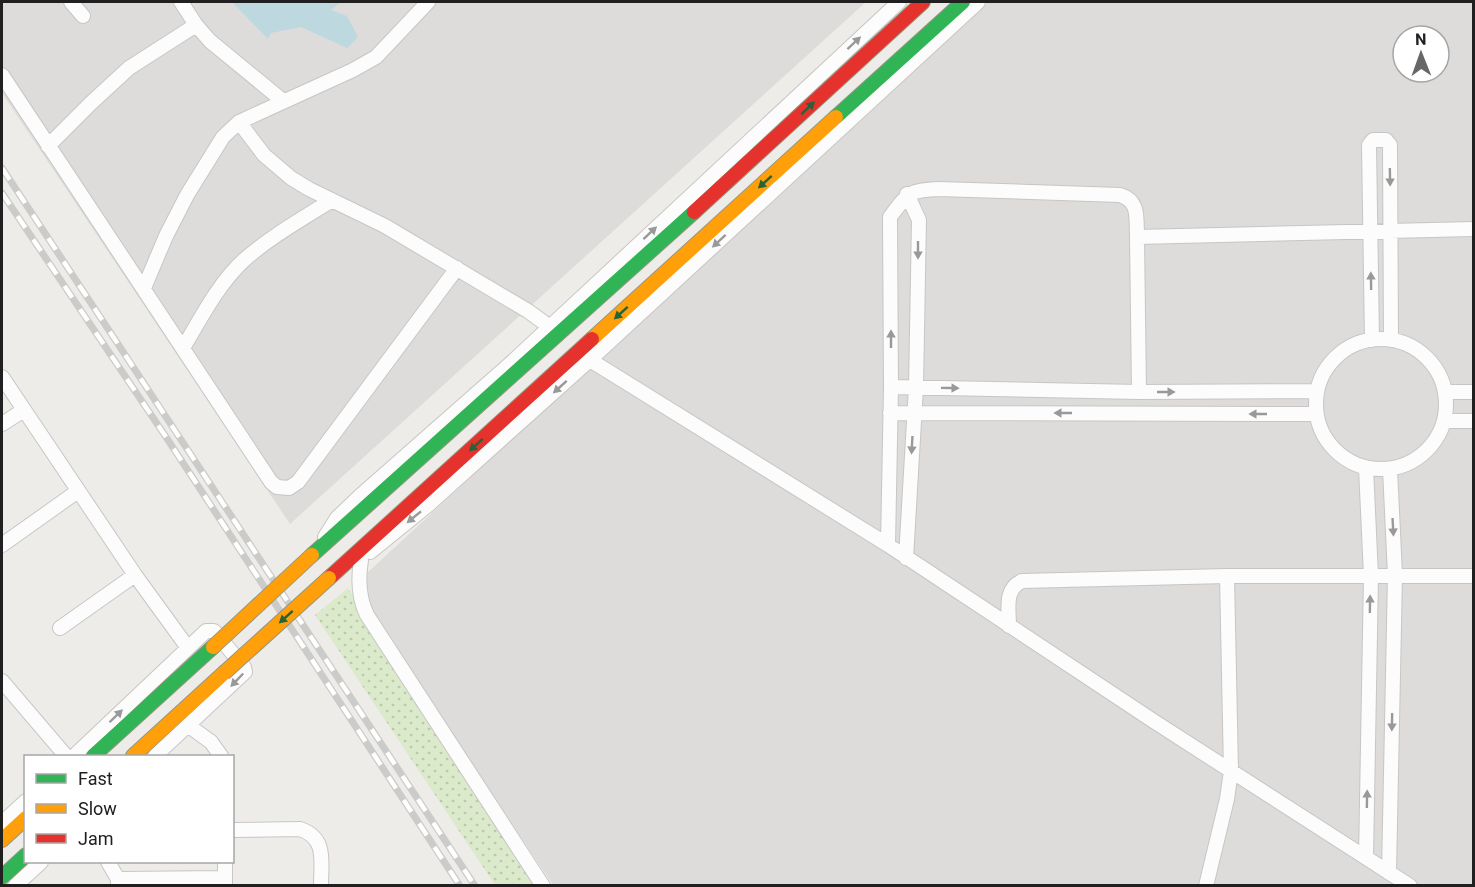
<svg xmlns="http://www.w3.org/2000/svg" width="1475" height="887" font-family="Roboto,sans-serif">
	<style>
		.residential { fill: #dddcda; fill-rule: evenodd }
		.grass { fill: url(#grass-dots) }
		.water { fill: #bed8e0 }
		.lines { fill: none; stroke-linecap: round; stroke-linejoin: round }
		.street-casing { stroke: #c7c6c5; stroke-width: 16 }
		.fast-casing { stroke: #969782; stroke-width: 16 }
		.slow-casing { stroke: #969782; stroke-width: 16 }
		.jam-casing { stroke: #969782; stroke-width: 16 }
		.street { stroke: #fcfcfc; stroke-width: 14 }
		.fast { stroke: #30b455; stroke-width: 14 }
		.slow { stroke: #ff9f0a; stroke-width: 14 }
		.jam { stroke: #e5322d; stroke-width: 14 }
		.rail-casing { stroke: #cbcbca; stroke-width: 7 }
		.rail { stroke: #fff; stroke-width: 4.5; stroke-dasharray: 14; stroke-linecap: butt }
		.slow-bridge-casing { stroke: #969782; stroke-width: 16; stroke-linecap: butt }
		.slow-bridge { stroke: #ff9f0a; stroke-width: 14 }
		.oneway { fill: #999 }
		.oneway2 { fill: #276338 }
	</style>
	<defs>
		<pattern id="grass-dots" width="8" height="8" patternUnits="userSpaceOnUse" patternTransform="scale(1.5)"><rect width="8" height="8" fill="#dbeaca"/><path d="M2 2h.1M6 6h.1" fill="none" stroke="#bcc8ad" stroke-width="1.8" stroke-linecap="round"/></pattern>
	</defs>
	<rect width="100%" height="100%" fill="#eeece9"/>
	<!-- residential -->
	<path class="residential" d="M 2,2 L 866,2 L 290,524 L 2,93 Z
		M 985,2 L 1473,2 L 1473,885 L 553,885 L 353,586 ZM 1403,36 L 1439,36 L 1439,72 L 1403,72 Z"/>
	<!-- grass -->
	<path class="grass" d="M 348,588 L 545,885 L 495,885 L 315,615 Z"/>
	<!-- water -->
	<path class="water" d="M 232,2 L 341,2 L 331,10 L 347,16 L 358,37 L 347,48 L 301,27 L 271,33 L 268,39 Z"/>
	<g class="lines">
		<defs>
			<path id="street" d="M 71,2 L 83,16
				M 181,2 L 196,25 L 210,41 L 283,101
				M 2,75 L 271,482 L 277,487 L 289,488 L 298,482 L 457,268
				M 239,122 L 264,155 L 291,178 L 309,189 L 385,226 L 528,311 L 550,327
				M 48,146 L 91,103 L 129,68 L 196,25
				M 1137,237 L 1474,229
				M 144,288 L 166,236 L 187,195 L 223,137 L 239,122 L 353,70 L 376,57 L 428,2
				M1316 404a65 65 0 1 1 130 0a65 65 0 1 1-130 0Z
				M 1372,340 L 1369,145 L 1373,140 L 1386,140 L 1390,145 L 1391,340
				M 183,348 C 201,318 218,284 244,260 C 270,237 302,219 332,200
				M 590,360 L 888,545 L 1155,722 L 1410,886
				M 2,377 L 135,575 L 188,648
				M 891,387 L 1139,392 L 1317,391
				M 1445,392 L 1474,392
				M 890,413 L 1316,414
				M 1444,421 L 1474,421
				M 2,424 L 24,410
				M 325,537 L 337,518 L 360,496 L 510,364 L 899,2
				M 2,545 L 78,491
				M 888,545 L 891,387 L 890,217 C 908,193 909,190 939,189 L 1120,195 C 1140,201 1136,218 1137,237 L 1139,392
				M 370,552 L 428,505 L 594,356 L 978,2
				M 906,558 L 916,387 L 919,220 L 907,194
				M 361,560 C 358,579 358,597 367,615 L 543,886
				M 1009,626 C 1009,609 1004,589 1022,581 L 1227,576 L 1474,576
				M 60,628 L 135,575
				M 2,681 L 66,756
				M 189,726 L 211,742 L 221,756
				M 74,756 L 206,631 L 214,631 L 244,667 L 245,672 L 155,756
				M 2,823 L 26,801
				M 232,830 L 300,829 C 327,838 321,861 321,886
				M 1366,858 L 1371,576 L 1366,468
				M 108,862 L 118,879 L 118,886
				M 225,862 L 225,886
				M 1389,873 L 1395,575 L 1390,469
				M 118,879 L 225,878
				M 15,886 L 41,862
				M 1206,886 L 1227,799 L 1231,771 L 1227,576"/>
			<path id="fast" d="M 836,117 L 963,2
				M 312,555 L 694,212
				M 93,756 L 213,647
				M 2,877 L 26,855"/>
			<path id="slow" d="M 592,339 L 836,117
				M 133,756 L 224,673
				M 2,840 L 26,818"/>
			<path id="jam" d="M 694,212 L 923,2
				M 329,578 L 592,339"/>
		</defs>
		<!-- street casing -->
		<use href="#street" class="street-casing"/>
		<!-- fast casing -->
		<use href="#fast" class="fast-casing"/>
		<!-- slow casing -->
		<use href="#slow" class="slow-casing"/>
		<!-- jam casing -->
		<use href="#jam" class="jam-casing"/>
		<!-- street -->
		<use href="#street" class="street"/>
		<!-- fast -->
		<use href="#fast" class="fast"/>
		<!-- slow -->
		<use href="#slow" class="slow"/>
		<!-- jam -->
		<use href="#jam" class="jam"/>
		<defs>
			<path id="rail" d="M 2,168 L 475,886
				M 2,193 L 168,440 L 460,886"/>
		</defs>
		<!-- rail casing -->
		<use href="#rail" class="rail-casing"/>
		<!-- rail -->
		<use href="#rail" class="rail"/>
		<defs>
			<path id="slow-bridge" d="M 213,647 L 312,555
				M 224,673 L 329,578"/>
		</defs>
		<!-- slow-bridge casing -->
		<use href="#slow-bridge" class="slow-bridge-casing"/>
		<!-- slow-bridge -->
		<use href="#slow-bridge" class="slow-bridge"/>
	</g>
	<!-- one-way arrows -->
	<defs><path id="oneway-solid" d="M-6-.8H1V-3.2L6.5 0L1 3.2V.8H-6Z" transform="scale(1.5)"/></defs>
	<g class="oneway">
		<use href="#oneway-solid" transform="translate(854 43) rotate(-43)"/>
		<use href="#oneway-solid" transform="translate(1390 177) rotate(89)"/>
		<use href="#oneway-solid" transform="translate(650 233) rotate(-43)"/>
		<use href="#oneway-solid" transform="translate(719 241) rotate(137)"/>
		<use href="#oneway-solid" transform="translate(918 250) rotate(90)"/>
		<use href="#oneway-solid" transform="translate(1371 281) rotate(-91)"/>
		<use href="#oneway-solid" transform="translate(891 339) rotate(-90)"/>
		<use href="#oneway-solid" transform="translate(560 387) rotate(138)"/>
		<use href="#oneway-solid" transform="translate(950 388) rotate(1)"/>
		<use href="#oneway-solid" transform="translate(1166 392)"/>
		<use href="#oneway-solid" transform="translate(1063 413) rotate(-180)"/>
		<use href="#oneway-solid" transform="translate(1258 414) rotate(-180)"/>
		<use href="#oneway-solid" transform="translate(912 445) rotate(93)"/>
		<use href="#oneway-solid" transform="translate(414 517) rotate(141)"/>
		<use href="#oneway-solid" transform="translate(1393 527) rotate(87)"/>
		<use href="#oneway-solid" transform="translate(1370 604) rotate(-89)"/>
		<use href="#oneway-solid" transform="translate(237 680) rotate(134)"/>
		<use href="#oneway-solid" transform="translate(116 716) rotate(-44)"/>
		<use href="#oneway-solid" transform="translate(1392 722) rotate(91)"/>
		<use href="#oneway-solid" transform="translate(1367 799) rotate(-89)"/>
	</g>
	<g class="oneway2">
		<use href="#oneway-solid" transform="translate(808 108) rotate(-43)"/>
		<use href="#oneway-solid" transform="translate(765 182) rotate(138)"/>
		<use href="#oneway-solid" transform="translate(621 313) rotate(138)"/>
		<use href="#oneway-solid" transform="translate(476 445) rotate(138)"/>
		<use href="#oneway-solid" transform="translate(286 617) rotate(138)"/>
	</g>
	<!-- border -->
	<rect width="1475" height="887" fill="none" stroke="#202020" stroke-width="6"/>
	<!-- legend -->
	<rect x="24" y="755" width="210" height="108" fill="#ffffff" stroke="#a6a6a6" stroke-width="1.5"/>
	<rect x="36" y="774" width="30" height="9" fill="#30b455" stroke="#a6a6a6" stroke-width="1.5"/>
	<text x="78" y="785" font-size="18" fill="#202020">Fast</text>
	<rect x="36" y="804" width="30" height="9" fill="#ff9f0a" stroke="#a6a6a6" stroke-width="1.5"/>
	<text x="78" y="815" font-size="18" fill="#202020">Slow</text>
	<rect x="36" y="834" width="30" height="9" fill="#e5322d" stroke="#a6a6a6" stroke-width="1.5"/>
	<text x="78" y="845" font-size="18" fill="#202020">Jam</text>
	<!-- north arrow -->
	<g transform="translate(1421 54) rotate(359)"><circle r="28" fill="#ffffff" stroke="#a6a6a6" stroke-width="1.5"/>
	<path d="M0-4.5L10 22L0 15L-10 22Z" fill="#686766"/>
	<text y="-9" font-size="16" font-weight="bold" text-anchor="middle" fill="#202020">N</text>
	</g>
</svg>
